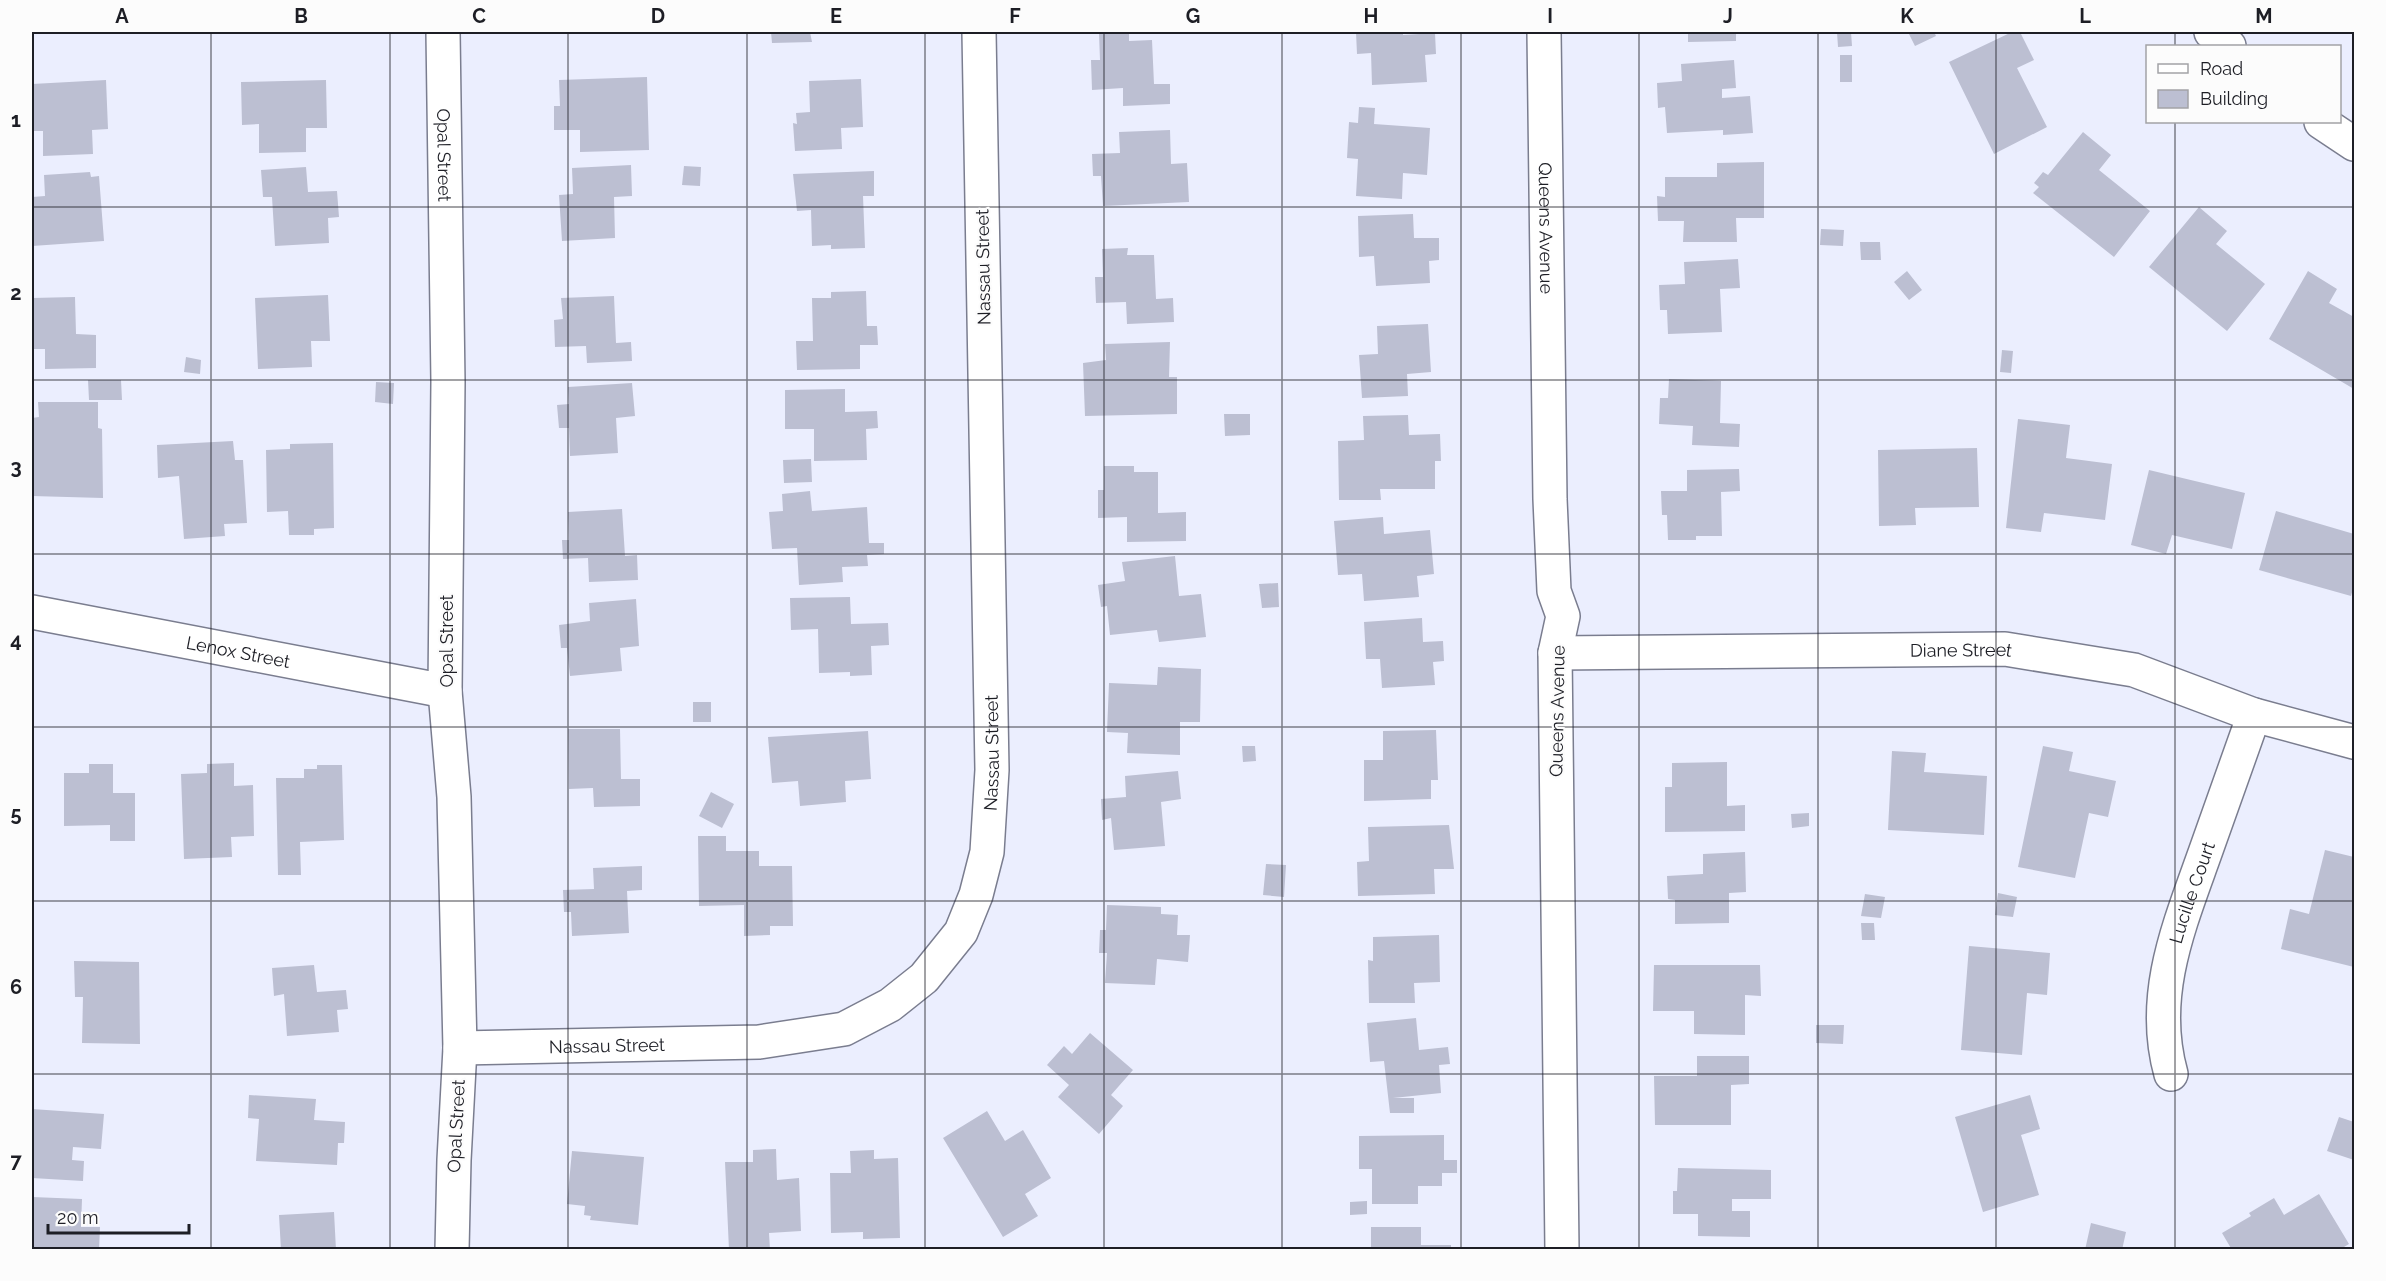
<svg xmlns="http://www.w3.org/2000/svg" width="2386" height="1281" font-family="Raleway,sans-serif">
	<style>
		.building { fill: #bcbfd2 }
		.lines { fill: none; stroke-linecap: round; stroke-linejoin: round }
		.street-casing { stroke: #7a7d8f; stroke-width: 36 }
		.street { stroke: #fff; stroke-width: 33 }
		.grid { fill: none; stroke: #1d1e25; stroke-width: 1.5; stroke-opacity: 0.55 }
		.labels { text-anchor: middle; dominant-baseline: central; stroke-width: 4.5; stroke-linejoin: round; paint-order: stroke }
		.street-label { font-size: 18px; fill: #1d1e25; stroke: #fcfcfc }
		.neatline { fill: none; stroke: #1d1e25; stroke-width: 2 }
		.grid-label { font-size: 20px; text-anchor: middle; font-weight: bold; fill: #1d1e25 }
	</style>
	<rect width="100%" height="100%" fill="#ebeefe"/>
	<!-- building -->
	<path class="building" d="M 771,32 L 810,32 L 812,42 L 772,43 Z
		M 1129,32 L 1129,41 L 1152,40 L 1154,84 L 1170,84 L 1170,104 L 1123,106 L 1123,88 L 1092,90 L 1091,60 L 1100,60 L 1099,33 Z
		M 1356,32 L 1403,32 L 1403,35 L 1435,33 L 1436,54 L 1425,55 L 1427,82 L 1372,85 L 1371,53 L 1357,54 Z
		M 1688,32 L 1736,32 L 1736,41 L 1688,42 Z
		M 1837,32 L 1851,32 L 1852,46 L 1838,47 Z
		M 1908,32 L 1934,32 L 1936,36 L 1915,46 Z
		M 2012,32 L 2020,32 L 2034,60 L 2017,68 L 2047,127 L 1994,154 L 1949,62 Z
		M 1840,55 L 1852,55 L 1852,82 L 1840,82 Z
		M 1734,60 L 1736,88 L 1722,89 L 1722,98 L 1750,96 L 1753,133 L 1723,135 L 1723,130 L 1667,133 L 1665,107 L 1658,108 L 1657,83 L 1682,81 L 1681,64 Z
		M 647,77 L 649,150 L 580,152 L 580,130 L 554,130 L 554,106 L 560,106 L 559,80 Z
		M 861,79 L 863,127 L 841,128 L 842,149 L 795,151 L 793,123 L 797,124 L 796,113 L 810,112 L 809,81 Z
		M 106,80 L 108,129 L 92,130 L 93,154 L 43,156 L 43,131 L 32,131 L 32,84 Z
		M 326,80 L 327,128 L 306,128 L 306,152 L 259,153 L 259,124 L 242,125 L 241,82 Z
		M 1359,107 L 1375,108 L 1374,124 L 1430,128 L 1427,175 L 1403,173 L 1402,199 L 1356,196 L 1358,159 L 1347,158 L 1349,122 L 1358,123 Z
		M 1170,130 L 1171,164 L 1187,163 L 1189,202 L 1103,206 L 1101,176 L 1093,176 L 1092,154 L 1120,153 L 1119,132 Z
		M 2083,132 L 2111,155 L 2099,170 L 2150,211 L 2114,257 L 2033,193 L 2039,187 L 2034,183 L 2043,172 L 2048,175 Z
		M 1764,162 L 1764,218 L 1736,218 L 1737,242 L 1683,242 L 1684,221 L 1658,221 L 1657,196 L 1665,197 L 1665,177 L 1717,177 L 1717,163 Z
		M 631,165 L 632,196 L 614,197 L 615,238 L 562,241 L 559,195 L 573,194 L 572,168 Z
		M 684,166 L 701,167 L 700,186 L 682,185 Z
		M 306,167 L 308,192 L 337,191 L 339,217 L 328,218 L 329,243 L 275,246 L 272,197 L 263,197 L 261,170 Z
		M 874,171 L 874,196 L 863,196 L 865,248 L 831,249 L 831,245 L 812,246 L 811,210 L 797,211 L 793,174 Z
		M 90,172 L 91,177 L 99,176 L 104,241 L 32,246 L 32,197 L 45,196 L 44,175 Z
		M 2199,207 L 2227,231 L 2216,244 L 2265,284 L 2227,331 L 2149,267 Z
		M 1413,214 L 1414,238 L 1439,238 L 1439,260 L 1429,261 L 1430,283 L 1376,286 L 1374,256 L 1359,257 L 1358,216 Z
		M 1821,229 L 1844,230 L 1843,246 L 1820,245 Z
		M 1860,242 L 1880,242 L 1881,260 L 1861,260 Z
		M 1128,248 L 1127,255 L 1154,255 L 1156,299 L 1173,298 L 1174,322 L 1127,324 L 1126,302 L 1096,303 L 1095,277 L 1103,277 L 1102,249 Z
		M 1738,259 L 1740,288 L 1720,289 L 1722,332 L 1668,334 L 1667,310 L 1660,310 L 1659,285 L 1685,284 L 1684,262 Z
		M 1907,271 L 1922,290 L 1909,300 L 1894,282 Z
		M 2308,271 L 2337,289 L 2329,303 L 2354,317 L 2354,389 L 2269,339 Z
		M 866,291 L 867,326 L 877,326 L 878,345 L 860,345 L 860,369 L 797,370 L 796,341 L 813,341 L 812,298 L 831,298 L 831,292 Z
		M 328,295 L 330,341 L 311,341 L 312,367 L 258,369 L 255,298 Z
		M 614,296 L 616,343 L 631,342 L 632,361 L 587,363 L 586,346 L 555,347 L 554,320 L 563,319 L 561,298 Z
		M 75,297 L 76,334 L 96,335 L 96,368 L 45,369 L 45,349 L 32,349 L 32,298 Z
		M 1428,324 L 1431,372 L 1407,374 L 1408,396 L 1362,398 L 1359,355 L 1378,354 L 1377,326 Z
		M 1170,342 L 1169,377 L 1177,377 L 1177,414 L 1085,416 L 1083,363 L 1106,360 L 1105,344 Z
		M 2002,350 L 2013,351 L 2011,373 L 2000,372 Z
		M 186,357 L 201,360 L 200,374 L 184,372 Z
		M 1669,379 L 1721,381 L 1720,423 L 1740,424 L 1739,447 L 1692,445 L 1693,426 L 1659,424 L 1660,398 L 1668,398 Z
		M 88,380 L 121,380 L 122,400 L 89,400 Z
		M 376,382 L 394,383 L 393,404 L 375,402 Z
		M 632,383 L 635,416 L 616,418 L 618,453 L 570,456 L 569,428 L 559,428 L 557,405 L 569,404 L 568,387 Z
		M 845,389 L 845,412 L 877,411 L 878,428 L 866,429 L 867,460 L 814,461 L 814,429 L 785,429 L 785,390 Z
		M 38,402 L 98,402 L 98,428 L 102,429 L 103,498 L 32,496 L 32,418 L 39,417 Z
		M 1224,414 L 1250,414 L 1250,435 L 1225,436 Z
		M 1408,415 L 1409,435 L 1440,434 L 1441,461 L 1435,461 L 1435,489 L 1380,489 L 1381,500 L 1339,500 L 1338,441 L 1364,440 L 1363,416 Z
		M 2018,419 L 2070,425 L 2066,458 L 2112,464 L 2105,520 L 2044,513 L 2041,532 L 2006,528 Z
		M 233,441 L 235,460 L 243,460 L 247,523 L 224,524 L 225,536 L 184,539 L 179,476 L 158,478 L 157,445 Z
		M 333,443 L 334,528 L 314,529 L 314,535 L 289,535 L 288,511 L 267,512 L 266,450 L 290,449 L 290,444 Z
		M 1977,448 L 1979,507 L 1915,508 L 1916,525 L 1879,526 L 1878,450 Z
		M 811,459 L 812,482 L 784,483 L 783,460 Z
		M 1104,466 L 1134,466 L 1134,472 L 1158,472 L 1158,513 L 1186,512 L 1186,541 L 1127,542 L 1127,517 L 1098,518 L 1098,490 L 1104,490 Z
		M 1739,469 L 1740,491 L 1721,492 L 1722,536 L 1696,536 L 1696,540 L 1668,540 L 1667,515 L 1662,515 L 1661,491 L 1687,491 L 1687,470 Z
		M 2149,470 L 2245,493 L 2232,549 L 2172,535 L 2166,554 L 2131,545 Z
		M 810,491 L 812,511 L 867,507 L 869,543 L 884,543 L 884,554 L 867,555 L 868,566 L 842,567 L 843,582 L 799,585 L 797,548 L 772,549 L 769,512 L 783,511 L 782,494 Z
		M 622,509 L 625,556 L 637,555 L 638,580 L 589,582 L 588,558 L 563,559 L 562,540 L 569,540 L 568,512 Z
		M 2276,511 L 2354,534 L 2354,585 L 2351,596 L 2259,570 Z
		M 1383,517 L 1384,534 L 1430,530 L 1434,574 L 1417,576 L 1419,597 L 1364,601 L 1362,574 L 1338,575 L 1334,521 Z
		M 1175,556 L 1179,596 L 1201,594 L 1206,637 L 1159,642 L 1157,630 L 1110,635 L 1107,606 L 1101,607 L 1098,585 L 1125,581 L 1122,562 Z
		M 1278,583 L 1279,607 L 1262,608 L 1259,584 Z
		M 850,597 L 851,624 L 888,623 L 889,645 L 871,646 L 872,675 L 850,676 L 850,672 L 819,673 L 818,629 L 791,630 L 790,598 Z
		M 636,599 L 639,646 L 620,648 L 622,671 L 570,676 L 567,648 L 561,648 L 559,625 L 590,621 L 589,603 Z
		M 1422,618 L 1423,642 L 1443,641 L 1444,661 L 1433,662 L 1435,685 L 1382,688 L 1380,659 L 1366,659 L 1364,622 Z
		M 1158,667 L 1201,669 L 1200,722 L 1180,722 L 1180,755 L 1127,753 L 1128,733 L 1107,732 L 1109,683 L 1157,685 Z
		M 693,702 L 711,702 L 711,722 L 693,722 Z
		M 568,729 L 620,729 L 621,779 L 640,779 L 640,806 L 594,807 L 593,788 L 569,789 Z
		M 1436,730 L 1438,780 L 1431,780 L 1431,799 L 1364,801 L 1364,760 L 1383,760 L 1383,731 Z
		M 868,731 L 871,779 L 845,781 L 846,802 L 800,806 L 798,781 L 772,783 L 768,737 Z
		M 1242,746 L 1255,746 L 1256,761 L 1243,762 Z
		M 2043,746 L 2073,752 L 2069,771 L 2116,781 L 2108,817 L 2089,813 L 2075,878 L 2018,867 Z
		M 1892,751 L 1926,753 L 1924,772 L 1987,776 L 1984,835 L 1888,830 Z
		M 1727,762 L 1727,806 L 1745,805 L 1745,831 L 1665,832 L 1665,787 L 1672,787 L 1672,763 Z
		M 234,763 L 234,786 L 253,785 L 254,836 L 231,837 L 232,857 L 184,859 L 181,774 L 207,773 L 207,764 Z
		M 89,764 L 113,764 L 113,793 L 135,793 L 135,841 L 110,841 L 110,825 L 64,826 L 64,773 L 89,773 Z
		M 317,765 L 342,765 L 344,840 L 300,842 L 301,875 L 278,875 L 276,778 L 304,778 L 304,769 L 317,769 Z
		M 1178,771 L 1181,799 L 1161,802 L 1165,846 L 1114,850 L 1111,818 L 1102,820 L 1101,799 L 1126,797 L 1125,776 Z
		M 711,792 L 734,804 L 722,828 L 699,816 Z
		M 1809,813 L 1809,826 L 1792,828 L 1791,814 Z
		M 1449,825 L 1454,869 L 1434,869 L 1435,894 L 1358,896 L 1357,862 L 1369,861 L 1368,827 Z
		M 698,836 L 726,836 L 726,851 L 759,851 L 759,866 L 792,866 L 793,926 L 770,926 L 770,935 L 744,936 L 744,905 L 699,906 Z
		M 2325,850 L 2354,857 L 2354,967 L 2281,949 L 2290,909 L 2309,914 Z
		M 1745,852 L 1746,892 L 1729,893 L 1729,923 L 1675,924 L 1675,900 L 1668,899 L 1667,876 L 1703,874 L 1703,854 Z
		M 1266,864 L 1286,865 L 1284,897 L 1263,895 Z
		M 642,866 L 642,890 L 627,891 L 629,933 L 572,936 L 571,912 L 564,912 L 563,890 L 594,889 L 593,868 Z
		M 1998,893 L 2017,897 L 2013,917 L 1995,915 Z
		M 1865,894 L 1885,897 L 1881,918 L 1861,916 Z
		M 1107,905 L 1161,907 L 1161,914 L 1178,915 L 1177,935 L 1190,935 L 1188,962 L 1157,959 L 1155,985 L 1105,983 L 1107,953 L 1099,953 L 1100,930 L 1106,930 Z
		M 1861,923 L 1874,923 L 1875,940 L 1862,940 Z
		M 1439,935 L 1440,982 L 1414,983 L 1415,1003 L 1369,1003 L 1368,960 L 1373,961 L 1373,937 Z
		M 1969,946 L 2050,953 L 2047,995 L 2027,993 L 2022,1055 L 1961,1050 Z
		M 74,961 L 139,962 L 140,1044 L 82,1043 L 83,997 L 75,997 Z
		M 314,965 L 317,992 L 346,990 L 348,1009 L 337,1010 L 339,1032 L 287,1036 L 284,994 L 274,996 L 272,968 Z
		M 1654,965 L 1760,965 L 1761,996 L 1745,995 L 1745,1035 L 1694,1034 L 1694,1011 L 1653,1011 Z
		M 1416,1018 L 1419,1050 L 1448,1047 L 1450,1064 L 1439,1065 L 1441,1093 L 1393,1098 L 1414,1098 L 1414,1113 L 1390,1113 L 1384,1061 L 1370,1062 L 1367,1023 Z
		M 1816,1025 L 1844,1025 L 1843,1044 L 1816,1043 Z
		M 1090,1033 L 1133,1070 L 1111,1095 L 1123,1106 L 1099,1134 L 1058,1097 L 1069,1085 L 1047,1065 L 1064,1046 L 1072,1054 Z
		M 1697,1056 L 1749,1056 L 1749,1084 L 1731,1085 L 1731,1125 L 1655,1125 L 1654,1076 L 1697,1076 Z
		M 249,1095 L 316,1099 L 314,1120 L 345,1122 L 344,1143 L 338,1143 L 337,1165 L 256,1161 L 259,1119 L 248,1118 Z
		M 2030,1095 L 2040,1129 L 2021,1135 L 2039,1195 L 1983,1212 L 1955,1117 Z
		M 32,1109 L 104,1114 L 101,1149 L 73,1147 L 72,1160 L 84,1161 L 83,1181 L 32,1178 Z
		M 987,1111 L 1005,1141 L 1023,1130 L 1051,1178 L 1025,1194 L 1038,1216 L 1003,1237 L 943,1138 Z
		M 2339,1117 L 2354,1122 L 2354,1160 L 2327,1151 Z
		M 1444,1135 L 1444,1160 L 1457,1160 L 1457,1173 L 1442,1173 L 1442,1186 L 1418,1186 L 1418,1204 L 1372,1204 L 1372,1169 L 1359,1169 L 1359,1136 Z
		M 776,1149 L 777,1180 L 799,1178 L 801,1231 L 769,1233 L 770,1250 L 729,1250 L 725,1162 L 753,1162 L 753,1150 Z
		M 874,1150 L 874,1159 L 898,1158 L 900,1238 L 863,1239 L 863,1232 L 831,1233 L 830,1173 L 851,1173 L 850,1151 Z
		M 572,1151 L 644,1157 L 638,1225 L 590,1220 L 591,1216 L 584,1215 L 585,1206 L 567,1204 Z
		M 1678,1168 L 1771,1170 L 1771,1199 L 1732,1199 L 1732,1211 L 1750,1211 L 1750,1237 L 1698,1236 L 1698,1214 L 1673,1214 L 1673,1191 L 1677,1191 Z
		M 2319,1194 L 2349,1244 L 2339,1250 L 2232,1250 L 2222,1233 L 2251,1216 L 2249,1213 L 2274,1198 L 2284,1215 Z
		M 32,1197 L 82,1199 L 81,1227 L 100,1227 L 99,1250 L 32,1250 Z
		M 1367,1201 L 1367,1214 L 1350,1215 L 1350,1202 Z
		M 334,1212 L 336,1250 L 281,1250 L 279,1215 Z
		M 2091,1223 L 2126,1232 L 2122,1250 L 2085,1250 Z
		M 1371,1227 L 1421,1227 L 1421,1245 L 1451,1245 L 1451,1250 L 1371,1250 Z"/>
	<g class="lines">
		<defs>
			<g id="street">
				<path id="s1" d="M 443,32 L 448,382 L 445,691 L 454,797 L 460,1048 L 454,1160 L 452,1250"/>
				<path id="s2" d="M 1544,32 L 1550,499 L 1554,591 L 1563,616 L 1555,653 L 1562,1250"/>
				<path d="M 2211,32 L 2229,46"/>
				<path d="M 2321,122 L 2354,144"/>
				<path id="s3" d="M 32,612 L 445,691"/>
				<path id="s4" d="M 1555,653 L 2005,649 L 2134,670 L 2254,715 L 2354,742"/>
				<path id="s5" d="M 460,1048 L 759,1042 L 844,1029 L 890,1005 L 924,978 L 961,932 L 976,895 L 987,852 L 992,770 L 979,32"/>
				<path id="s6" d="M 2171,1074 C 2149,996 2179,926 2205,853 C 2221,807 2238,761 2254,715"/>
			</g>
		</defs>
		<!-- street casing -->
		<use href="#street" class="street-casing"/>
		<!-- street -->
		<use href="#street" class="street"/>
	</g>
	<!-- grid -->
	<path class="grid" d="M 211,32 L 211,1250M 390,32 L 390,1250M 568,32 L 568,1250M 747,32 L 747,1250M 925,32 L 925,1250M 1104,32 L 1104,1250M 1282,32 L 1282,1250M 1461,32 L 1461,1250M 1639,32 L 1639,1250M 1818,32 L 1818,1250M 1996,32 L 1996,1250M 2175,32 L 2175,46M 2175,122 L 2175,1250M 32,207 L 2354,207M 32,380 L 2354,380M 32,554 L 2354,554M 32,727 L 2354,727M 32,901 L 2354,901M 32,1074 L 2354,1074"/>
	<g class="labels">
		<!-- street labels -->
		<g class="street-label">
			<text stroke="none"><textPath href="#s1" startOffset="123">Opal Street</textPath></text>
			<text stroke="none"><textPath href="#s2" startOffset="196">Queens Avenue</textPath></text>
			<text transform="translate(983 267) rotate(-91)">Nassau Street</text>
			<text transform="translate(446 641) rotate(-90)">Opal Street</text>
			<text stroke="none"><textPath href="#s4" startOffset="406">Diane Street</textPath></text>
			<text stroke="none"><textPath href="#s3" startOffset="210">Lenox Street</textPath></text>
			<text transform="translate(1557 711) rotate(-89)">Queens Avenue</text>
			<text stroke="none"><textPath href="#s5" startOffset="723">Nassau Street</textPath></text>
			<text stroke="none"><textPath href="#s6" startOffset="186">Lucille Court</textPath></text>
			<text stroke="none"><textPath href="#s5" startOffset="147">Nassau Street</textPath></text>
			<text transform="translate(456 1126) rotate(-87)">Opal Street</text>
		</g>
	</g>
	<!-- border -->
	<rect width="2386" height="1281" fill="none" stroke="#fcfcfc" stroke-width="66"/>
	<!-- legend -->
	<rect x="2146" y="45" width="195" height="78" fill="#fcfcfc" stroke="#a3a3a6" stroke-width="1.5"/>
	<rect x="2158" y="64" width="30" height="9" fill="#ffffff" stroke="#a3a3a6" stroke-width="1.5"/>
	<text x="2200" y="75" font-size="18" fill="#1d1e25">Road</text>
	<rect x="2158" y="90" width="30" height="18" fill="#bcbfd2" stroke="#a3a3a6" stroke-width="1.5"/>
	<text x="2200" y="105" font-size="18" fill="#1d1e25">Building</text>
	<!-- scale -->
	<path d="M48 1224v9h141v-9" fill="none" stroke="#1d1e25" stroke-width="3"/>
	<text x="57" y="1224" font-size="18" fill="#1d1e25" stroke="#fcfcfc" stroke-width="4.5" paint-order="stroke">20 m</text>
	<rect x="33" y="33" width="2320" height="1215" class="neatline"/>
	<g class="grid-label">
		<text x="122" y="23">A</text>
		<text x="301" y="23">B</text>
		<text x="479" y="23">C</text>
		<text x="658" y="23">D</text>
		<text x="836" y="23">E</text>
		<text x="1015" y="23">F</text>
		<text x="1193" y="23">G</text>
		<text x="1371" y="23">H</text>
		<text x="1550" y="23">I</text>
		<text x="1728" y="23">J</text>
		<text x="1907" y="23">K</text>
		<text x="2085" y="23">L</text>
		<text x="2264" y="23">M</text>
		<text x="16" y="127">1</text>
		<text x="16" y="300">2</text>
		<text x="16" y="474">3</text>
		<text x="16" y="647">4</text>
		<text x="16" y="821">5</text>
		<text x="16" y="994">6</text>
		<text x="16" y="1168">7</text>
	</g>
</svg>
